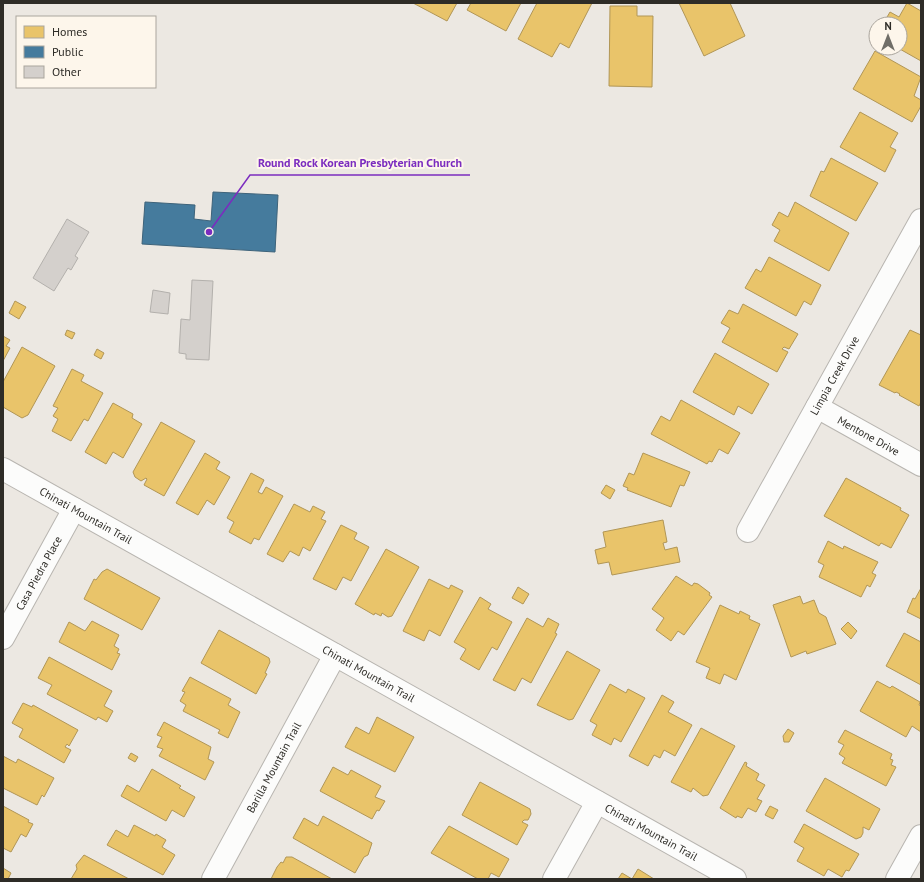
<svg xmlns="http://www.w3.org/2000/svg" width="924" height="882" font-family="'PT Sans',sans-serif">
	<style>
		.homes { fill: #e9c46a; stroke: #b19656 }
		.public { fill: #457b9d; stroke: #3e637a }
		.building { fill: #d4d0cc; stroke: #b3b0ac }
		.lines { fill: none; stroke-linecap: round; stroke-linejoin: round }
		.street-casing { stroke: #b8b5b0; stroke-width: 24 }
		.street { stroke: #fcfcfb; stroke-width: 22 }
		.labels { text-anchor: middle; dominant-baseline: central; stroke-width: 4; stroke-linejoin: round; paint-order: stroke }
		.street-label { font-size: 11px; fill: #2e2c27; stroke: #fdf6eb }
		.leader { fill: none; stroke: #7b2cbf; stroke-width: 1.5 }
		.callout-dot { fill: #7b2cbf; stroke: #fdf6eb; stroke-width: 1.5 }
		.callout-label { font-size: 12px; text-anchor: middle; font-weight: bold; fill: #7b2cbf; stroke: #fdf6eb; stroke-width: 4; stroke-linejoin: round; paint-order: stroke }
	</style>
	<rect width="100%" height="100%" fill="#ece8e2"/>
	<!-- homes -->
	<path class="homes" d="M 413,3 L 457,3 L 447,21 Z
		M 471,3 L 521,3 L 506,31 L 467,10 Z
		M 537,3 L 592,3 L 569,48 L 560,43 L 552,57 L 518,39 Z
		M 679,3 L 730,3 L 745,36 L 704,56 Z
		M 907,3 L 921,11 L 921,61 L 898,48 L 900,48 L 900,24 L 883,24 L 890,12 L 899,17 Z
		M 610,6 L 637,6 L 637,16 L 653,16 L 652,87 L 609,86 Z
		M 875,51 L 921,77 L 914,96 L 921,100 L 921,106 L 912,122 L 853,89 Z
		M 860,112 L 898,133 L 890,147 L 896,150 L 885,172 L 840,147 Z
		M 831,158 L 878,183 L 856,221 L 810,196 L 821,171 L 824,172 Z
		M 795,202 L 849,233 L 829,271 L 774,241 L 780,230 L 772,225 L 779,212 L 788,217 Z
		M 769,257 L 821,285 L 811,305 L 804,301 L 796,316 L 745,288 L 756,269 L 761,272 Z
		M 15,301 L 26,307 L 19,319 L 9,313 Z
		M 743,304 L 798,334 L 789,349 L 784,347 L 782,349 L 788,352 L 777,372 L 722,342 L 730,328 L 721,323 L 729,310 L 738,314 Z
		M 67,330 L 75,333 L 72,339 L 65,335 Z
		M 910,330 L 921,335 L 921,402 L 919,406 L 899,395 L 900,394 L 896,392 L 895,393 L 879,385 Z
		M 3,336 L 10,340 L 6,346 L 10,348 L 3,361 Z
		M 22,347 L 55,366 L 28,415 L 22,418 L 3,407 L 3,382 Z
		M 97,349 L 104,353 L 101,359 L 94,355 Z
		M 715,353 L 769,384 L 752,414 L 738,406 L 734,415 L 693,392 Z
		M 72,369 L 84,375 L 81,381 L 103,393 L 88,421 L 84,419 L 71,441 L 52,431 L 58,419 L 53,416 L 58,408 L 53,406 Z
		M 681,400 L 740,433 L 728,454 L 719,449 L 712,462 L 709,461 L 707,464 L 651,434 L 661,416 L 670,421 Z
		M 113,403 L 133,414 L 132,418 L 142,424 L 123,458 L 113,452 L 106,464 L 85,452 Z
		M 161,422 L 195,441 L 164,496 L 144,485 L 147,479 L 146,478 L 141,481 L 135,477 L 133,472 Z
		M 205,453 L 220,462 L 216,469 L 230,477 L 214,505 L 207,500 L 198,515 L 176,503 Z
		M 643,453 L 690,472 L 684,486 L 680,485 L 671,507 L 627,490 L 628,488 L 623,486 L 629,473 L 634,475 Z
		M 251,473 L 264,480 L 258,492 L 262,494 L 266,487 L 283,496 L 259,540 L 254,538 L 251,544 L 229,532 L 234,522 L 227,518 Z
		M 846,478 L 901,508 L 900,510 L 909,515 L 891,548 L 881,543 L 879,546 L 824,516 Z
		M 606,485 L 615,490 L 610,499 L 601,493 Z
		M 294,504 L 310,512 L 313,506 L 325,512 L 321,519 L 326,521 L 310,551 L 303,547 L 299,556 L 290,551 L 283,562 L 267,554 Z
		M 663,520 L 667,542 L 663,543 L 665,550 L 677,547 L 680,562 L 612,575 L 609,562 L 598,564 L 595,550 L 606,547 L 603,532 Z
		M 341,525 L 357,533 L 354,539 L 369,547 L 351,581 L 343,577 L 336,590 L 313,579 Z
		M 828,541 L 843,549 L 844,546 L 878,562 L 872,573 L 876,575 L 870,587 L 867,585 L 861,597 L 819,577 L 824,565 L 818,562 Z
		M 386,549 L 419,567 L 392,616 L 388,617 L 382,613 L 381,616 L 375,613 L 374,615 L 355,604 Z
		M 107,569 L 160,598 L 142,630 L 84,599 L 94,579 L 96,580 L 102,572 Z
		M 676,576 L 692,586 L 694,583 L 698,584 L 710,593 L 709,595 L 712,597 L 684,635 L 678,631 L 671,641 L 656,630 L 664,618 L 652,609 Z
		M 429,579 L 449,589 L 451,585 L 463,591 L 440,636 L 429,630 L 424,641 L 403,631 Z
		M 518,587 L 529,594 L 523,604 L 512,598 Z
		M 921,588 L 921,619 L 907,612 L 913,598 L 915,599 Z
		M 800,596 L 803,604 L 814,600 L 819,613 L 826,617 L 836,644 L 807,654 L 806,651 L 791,657 L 773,605 Z
		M 480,597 L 491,604 L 488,609 L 512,622 L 497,650 L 492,647 L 479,670 L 460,659 L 466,649 L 454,642 Z
		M 720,605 L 739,614 L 740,611 L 750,616 L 749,619 L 760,624 L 736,680 L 724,674 L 720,684 L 706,678 L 710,668 L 696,662 Z
		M 527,618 L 543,627 L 548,618 L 559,624 L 555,633 L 557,634 L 531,683 L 522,678 L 515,691 L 493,680 Z
		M 92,621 L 119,635 L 114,646 L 119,649 L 117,653 L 120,654 L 112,670 L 59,642 L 69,622 L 85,631 Z
		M 848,622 L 857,631 L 851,639 L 841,629 Z
		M 219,630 L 269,658 L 270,662 L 265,673 L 267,674 L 256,694 L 201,663 Z
		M 904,633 L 921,642 L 921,685 L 886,666 Z
		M 567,651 L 600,670 L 573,719 L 569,720 L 537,705 Z
		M 49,657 L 112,691 L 104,706 L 113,711 L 107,722 L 98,717 L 96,720 L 47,694 L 52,685 L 38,678 Z
		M 190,677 L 231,699 L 228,705 L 240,712 L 228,738 L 218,733 L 220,730 L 183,711 L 186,705 L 180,701 L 185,692 L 182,691 Z
		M 877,681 L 890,688 L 892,686 L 920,702 L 919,705 L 921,706 L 921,732 L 912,726 L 906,737 L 860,711 Z
		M 610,684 L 626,693 L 628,689 L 645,698 L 621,742 L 614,738 L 611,745 L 592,735 L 597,725 L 590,721 Z
		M 662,695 L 674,702 L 668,712 L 692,725 L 675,756 L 664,750 L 660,758 L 654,755 L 648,766 L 629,756 Z
		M 23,703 L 32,707 L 33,705 L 78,730 L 69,746 L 67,744 L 65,747 L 71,750 L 64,763 L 19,737 L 23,729 L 12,723 Z
		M 377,717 L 414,737 L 395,772 L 345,747 L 356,727 L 369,734 Z
		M 164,722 L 211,747 L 208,759 L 214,762 L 205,780 L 159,756 L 163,749 L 157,747 L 162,737 L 157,735 Z
		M 701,728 L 735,746 L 708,795 L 703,796 L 693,788 L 691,792 L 671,782 Z
		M 788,729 L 794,733 L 789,742 L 784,742 L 783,736 Z
		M 845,730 L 892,754 L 890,759 L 893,760 L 891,765 L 896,767 L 886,786 L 842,763 L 845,758 L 839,754 L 844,745 L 838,742 Z
		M 131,753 L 138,757 L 135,762 L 128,758 Z
		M 3,756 L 16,763 L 18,759 L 54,778 L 44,797 L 42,795 L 37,805 L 3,788 Z
		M 745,762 L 747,763 L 746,766 L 759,774 L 756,780 L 765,785 L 757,799 L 762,801 L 756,812 L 748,808 L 742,818 L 737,816 L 736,818 L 720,808 Z
		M 333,767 L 348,775 L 351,770 L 381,786 L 375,797 L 385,801 L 379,811 L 377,810 L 372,819 L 320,791 Z
		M 152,769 L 181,786 L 179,788 L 195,797 L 184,817 L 172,810 L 166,821 L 121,796 L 127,785 L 139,792 Z
		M 825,778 L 880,809 L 869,830 L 863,827 L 863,833 L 861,837 L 856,839 L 806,811 Z
		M 480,782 L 530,809 L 531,814 L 528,820 L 524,820 L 522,822 L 528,825 L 517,845 L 462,815 Z
		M 3,806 L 29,820 L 28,822 L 33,824 L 26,837 L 21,834 L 11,852 L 3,848 Z
		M 770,806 L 778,810 L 773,819 L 765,815 Z
		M 323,816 L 372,843 L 368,855 L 364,857 L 355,873 L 293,838 L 304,818 L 318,826 Z
		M 804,824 L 859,854 L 849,871 L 846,870 L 842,877 L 828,869 L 824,876 L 797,861 L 804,848 L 794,842 Z
		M 134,825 L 155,836 L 156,834 L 166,840 L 162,847 L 175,855 L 163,875 L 107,845 L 116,830 L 128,837 Z
		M 449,826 L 509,859 L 499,877 L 491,873 L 488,879 L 478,879 L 431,853 Z
		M 84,855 L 129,879 L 71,879 L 77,869 L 76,865 Z
		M 286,857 L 292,857 L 332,879 L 271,879 L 277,867 L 281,862 L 283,863 Z
		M 3,868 L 11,873 L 8,879 L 3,879 Z
		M 638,869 L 654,879 L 632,879 Z
		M 622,873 L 632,879 L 618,879 Z"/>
	<!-- public -->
	<path class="public" d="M 213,192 L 278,195 L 275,252 L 142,244 L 145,202 L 195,205 L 194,219 L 211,221 Z"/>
	<!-- building -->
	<path class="building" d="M 67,219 L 89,232 L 75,256 L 78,258 L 71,270 L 68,268 L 54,291 L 33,278 Z
		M 192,280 L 213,281 L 209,360 L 186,359 L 186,354 L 179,353 L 181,319 L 190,320 Z
		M 153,290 L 170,293 L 168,314 L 150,312 Z"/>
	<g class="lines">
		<defs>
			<g id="street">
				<path id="s1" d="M 817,407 L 921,465"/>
				<path id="s2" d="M 3,469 L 735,879"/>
				<path id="s3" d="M 748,531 L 921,220"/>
				<path id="s4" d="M 3,638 L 74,509"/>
				<path id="s5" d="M 213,879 L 335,655"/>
				<path d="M 554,879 L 597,802"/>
				<path d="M 897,879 L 921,836"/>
			</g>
		</defs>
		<!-- street casing -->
		<use href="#street" class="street-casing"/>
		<!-- street -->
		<use href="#street" class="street"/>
	</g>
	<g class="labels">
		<!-- street labels -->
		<g class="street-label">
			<text stroke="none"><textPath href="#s3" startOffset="178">Limpia Creek Drive</textPath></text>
			<text stroke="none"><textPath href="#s1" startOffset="59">Mentone Drive</textPath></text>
			<text stroke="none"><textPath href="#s2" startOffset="95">Chinati Mountain Trail</textPath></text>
			<text stroke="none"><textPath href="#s4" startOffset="74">Casa Piedra Place</textPath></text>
			<text stroke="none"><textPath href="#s2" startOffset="419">Chinati Mountain Trail</textPath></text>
			<text stroke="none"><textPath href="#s5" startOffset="127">Barilla Mountain Trail</textPath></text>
			<text stroke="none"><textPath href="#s2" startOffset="743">Chinati Mountain Trail</textPath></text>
		</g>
	</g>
	<!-- callouts -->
	<path class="leader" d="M209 232L250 175H470"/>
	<circle class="callout-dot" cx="209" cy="232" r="4"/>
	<g class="callout-label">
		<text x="360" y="167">Round Rock Korean Presbyterian Church</text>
	</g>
	<!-- border -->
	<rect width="924" height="882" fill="none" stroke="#2e2c27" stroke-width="8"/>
	<!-- legend -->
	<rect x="16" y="16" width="140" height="72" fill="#fdf6eb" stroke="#aaa59d"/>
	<rect x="24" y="26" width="20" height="12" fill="#e9c46a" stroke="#aaa59d"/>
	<text x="52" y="36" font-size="12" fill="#2e2c27">Homes</text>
	<rect x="24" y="46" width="20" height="12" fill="#457b9d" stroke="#aaa59d"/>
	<text x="52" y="56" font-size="12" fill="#2e2c27">Public</text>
	<rect x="24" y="66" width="20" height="12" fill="#d4d0cc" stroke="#aaa59d"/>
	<text x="52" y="76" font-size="12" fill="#2e2c27">Other</text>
	<!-- north arrow -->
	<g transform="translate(888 36)"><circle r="19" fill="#fdf6eb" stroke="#aaa59d"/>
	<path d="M0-3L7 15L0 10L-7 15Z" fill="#706e68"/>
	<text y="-6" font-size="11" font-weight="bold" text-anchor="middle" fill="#2e2c27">N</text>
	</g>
</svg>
